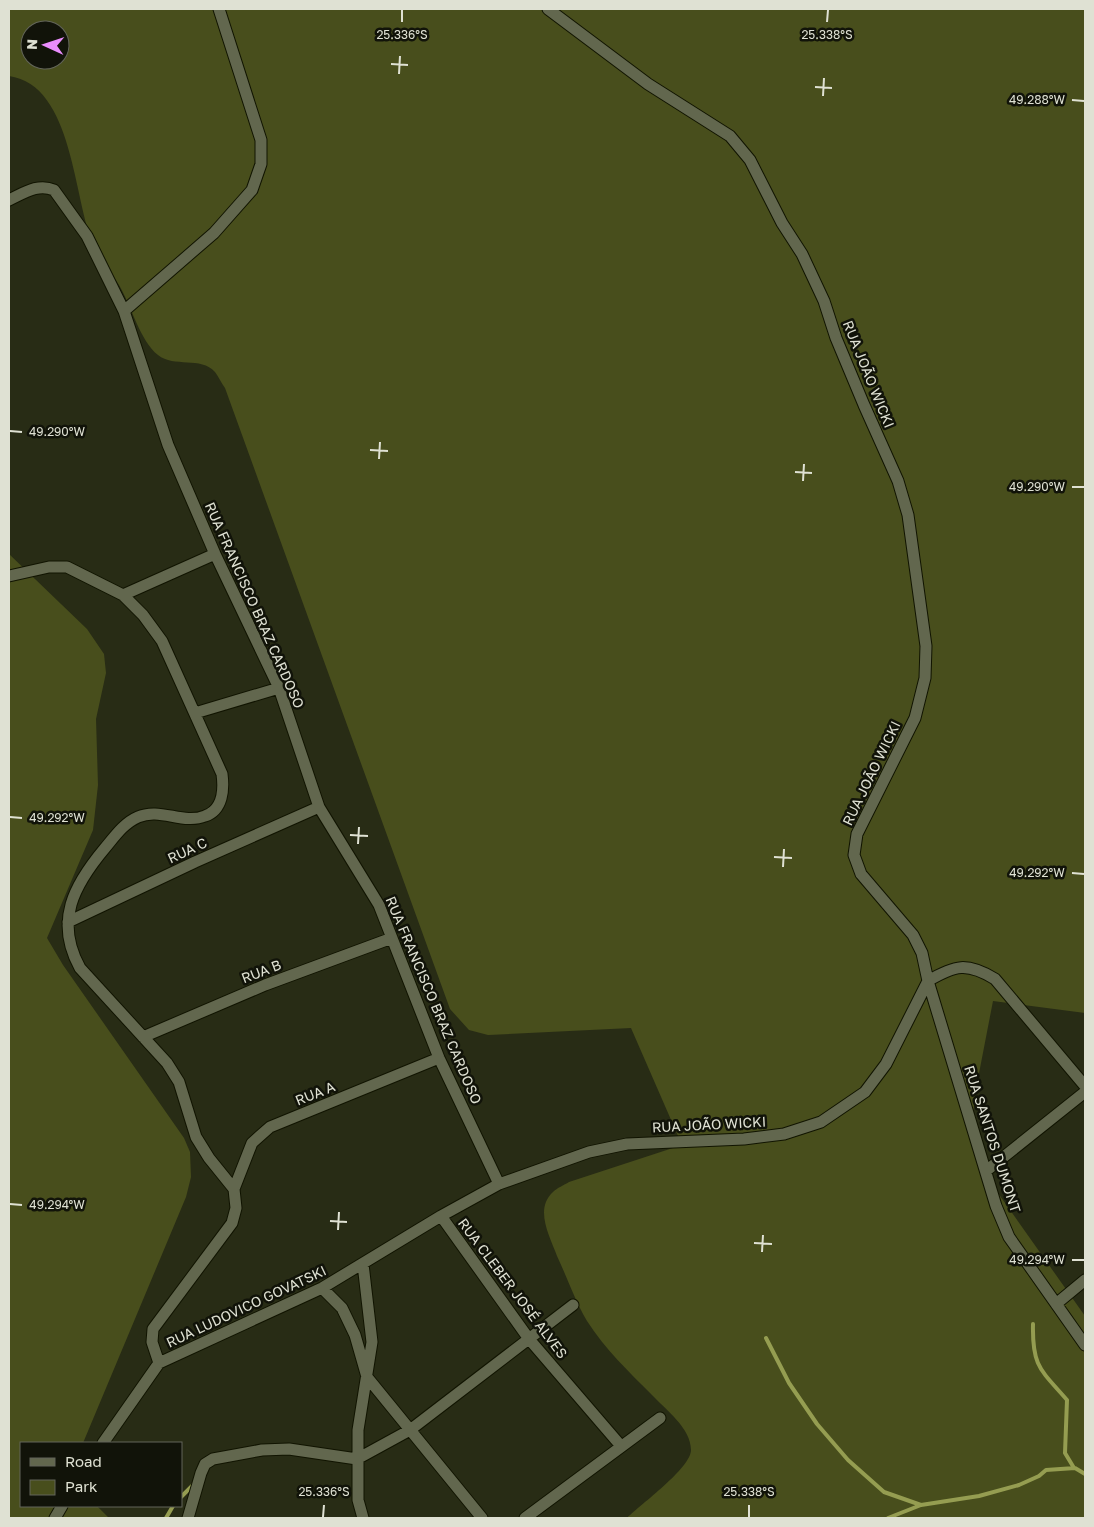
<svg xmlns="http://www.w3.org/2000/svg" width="1094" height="1527" font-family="'Golos Text',sans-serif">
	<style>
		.green { fill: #484e1c; fill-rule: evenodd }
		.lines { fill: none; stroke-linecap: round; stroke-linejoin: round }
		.stream { stroke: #959d51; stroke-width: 4 }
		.minor-casing { stroke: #111401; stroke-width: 13 }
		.minor { stroke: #62674e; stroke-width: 11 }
		.ticks { fill: none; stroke: #dfe1d3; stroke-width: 2 }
		.labels { text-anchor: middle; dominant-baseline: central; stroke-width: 5; stroke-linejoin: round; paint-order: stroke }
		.street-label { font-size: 14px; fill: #dfe1d3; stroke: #111309 }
		.ticks-label { font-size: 12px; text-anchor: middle; fill: #dfe1d3; stroke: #111309; stroke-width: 5; stroke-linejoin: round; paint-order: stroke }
	</style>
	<rect width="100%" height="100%" fill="#282c15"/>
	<!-- green -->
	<path class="green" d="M 9,9 L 1085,9 L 1085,1013 L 993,1001 L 975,1094 L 971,1138 L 993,1186 L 1085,1316 L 1085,1518 L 627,1518 C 641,1504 691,1468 691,1450 C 691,1428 666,1410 652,1395 C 629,1372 605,1349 587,1321 C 575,1301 567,1277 557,1256 C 550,1237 534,1209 553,1192 C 557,1188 564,1185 569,1182 L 682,1145 L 631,1028 L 488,1035 L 469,1030 L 450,1009 L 225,388 C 221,383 219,377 215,372 C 201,356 174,368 158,355 C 140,341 131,305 119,285 C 111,272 101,260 94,247 C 73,200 74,85 9,76 ZM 30,30 L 60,30 L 60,60 L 30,60 Z
		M 9,554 L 87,629 L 104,654 L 106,673 L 96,719 L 98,785 L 93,830 L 47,938 L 63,965 L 184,1138 L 190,1152 L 191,1177 L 186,1197 L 83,1443 L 21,1443 L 21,1506 L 97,1506 L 109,1518 L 9,1518 Z"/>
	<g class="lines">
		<!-- stream -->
		<path class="stream" d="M 1033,1324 C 1032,1367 1041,1370 1067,1400 L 1065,1453 L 1074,1468
			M 766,1338 L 789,1383 L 817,1424 L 848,1460 L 884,1492 L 921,1505
			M 181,1497 L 194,1484
			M 166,1518 L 173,1506
			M 888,1518 L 921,1505 L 979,1496 L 1019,1485 L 1039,1476 L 1046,1470 L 1075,1468 L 1085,1474"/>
		<defs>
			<path id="minor" d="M 548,9 L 648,84 L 730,136 L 750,160 L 782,223 L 802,254 L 824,301 L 836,338 L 864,405 L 898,481 L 908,515 L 926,646 L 925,678 L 915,718 L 857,834 L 854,855 L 861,874 L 913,935 L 922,953 L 928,981 L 996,1206 L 1009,1237 L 1085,1345
				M 9,200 C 24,193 38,183 54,190 L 87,236 L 124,311 L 168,445 L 215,554 L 279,688 L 319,807 L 379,905 L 439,1058 L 499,1184
				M 124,311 L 214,233 L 252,190 L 261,164 L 261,140 L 219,9
				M 9,576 L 49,567 L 67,567 L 123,595 L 143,615 L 162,641 L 222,774 C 224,789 223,810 205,816 C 183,825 160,807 138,817 C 124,823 115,836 105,848 C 74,885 54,921 80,968 L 167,1063 L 179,1082 L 196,1137 L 209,1158 L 234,1189 L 236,1208 L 232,1223 L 153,1329 L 152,1342 L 159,1363 L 322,1288 L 441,1216 L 499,1184 L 589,1152 L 627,1144 L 744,1139 L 784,1134 L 821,1122 L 865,1092 L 886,1064 L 928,981
				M 123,595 L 215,554
				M 195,713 L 279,688
				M 68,922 L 195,862 L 319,807
				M 928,981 C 955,965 967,962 995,979 L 1085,1086
				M 143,1037 L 265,985 L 392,938
				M 986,1171 L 1085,1092
				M 234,1189 L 252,1143 L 270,1127 L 439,1058
				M 441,1216 L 529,1339 L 621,1446
				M 363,1264 L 372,1342 L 358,1430 L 358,1500 L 363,1518
				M 322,1288 L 342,1308 L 355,1335 L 367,1377 L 482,1518
				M 1056,1304 L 1085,1280
				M 103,1443 L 159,1363
				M 55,1518 L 62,1506
				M 188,1518 L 201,1473 L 205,1464 L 213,1459 L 262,1450 L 289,1449 L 357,1459 L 410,1430 L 573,1305
				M 525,1518 L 660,1418"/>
		</defs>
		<!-- minor casing -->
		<use href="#minor" class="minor-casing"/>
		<!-- minor -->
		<use href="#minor" class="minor"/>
	</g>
	<!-- ticks -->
	<path class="ticks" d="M 402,22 L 402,10M 827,22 L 828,10M 391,64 L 408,65M 399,74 L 400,56M 815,87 L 832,88M 823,96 L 824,78M 1072,100 L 1084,101M 10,431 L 22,432M 370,450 L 388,451M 379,459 L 380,442M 795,472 L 812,473M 803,481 L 804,464M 1072,487 L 1084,487M 10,817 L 22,818M 350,835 L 368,836M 358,844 L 359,827M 774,857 L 792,858M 783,867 L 784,849M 1072,873 L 1084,874M 10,1204 L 22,1205M 330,1221 L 347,1222M 338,1230 L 339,1212M 754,1243 L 772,1244M 762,1252 L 763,1235M 1072,1260 L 1084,1260M 323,1517 L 324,1505M 749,1517 L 749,1505"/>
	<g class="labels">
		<!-- street labels -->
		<g class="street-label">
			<text transform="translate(869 374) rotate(68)">RUA JOÃO WICKI</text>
			<text transform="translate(255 605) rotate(66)">RUA FRANCISCO BRAZ CARDOSO</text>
			<text transform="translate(871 773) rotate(-64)">RUA JOÃO WICKI</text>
			<text transform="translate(187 850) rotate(-25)">RUA C</text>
			<text transform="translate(261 971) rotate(-21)">RUA B</text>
			<text transform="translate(434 1000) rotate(67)">RUA FRANCISCO BRAZ CARDOSO</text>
			<text transform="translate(315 1093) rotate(-22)">RUA A</text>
			<text transform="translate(709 1124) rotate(-3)">RUA JOÃO WICKI</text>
			<text transform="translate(993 1139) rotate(72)">RUA SANTOS DUMONT</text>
			<text transform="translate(513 1288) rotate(53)">RUA CLEBER JOSÉ ALVES</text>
			<text transform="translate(246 1306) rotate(-25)">RUA LUDOVICO GOVATSKI</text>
		</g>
	</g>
	<g class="ticks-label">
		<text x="402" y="39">25.336°S</text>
		<text x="827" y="39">25.338°S</text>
		<text x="1037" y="104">49.288°W</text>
		<text x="57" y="436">49.290°W</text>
		<text x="1037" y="491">49.290°W</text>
		<text x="57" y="822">49.292°W</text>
		<text x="1037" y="877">49.292°W</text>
		<text x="57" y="1209">49.294°W</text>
		<text x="1037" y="1264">49.294°W</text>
		<text x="324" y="1496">25.336°S</text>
		<text x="749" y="1496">25.338°S</text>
	</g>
	<!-- border -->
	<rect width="1094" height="1527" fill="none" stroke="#dfe1d3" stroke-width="20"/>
	<!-- legend -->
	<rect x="20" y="1442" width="162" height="65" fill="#111309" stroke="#63655a"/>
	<rect x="30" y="1458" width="25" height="8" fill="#62674e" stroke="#63655a"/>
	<text x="65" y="1467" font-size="15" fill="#dfe1d3">Road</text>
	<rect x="30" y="1480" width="25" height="15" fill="#484e1c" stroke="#63655a"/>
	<text x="65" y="1492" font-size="15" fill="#dfe1d3">Park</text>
	<!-- north arrow -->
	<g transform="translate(45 45) rotate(273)"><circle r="24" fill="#111309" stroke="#63655a"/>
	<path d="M0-4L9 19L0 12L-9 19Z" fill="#ea8dfd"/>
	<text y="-8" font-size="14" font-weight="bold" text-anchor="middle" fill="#dfe1d3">N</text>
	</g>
</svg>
